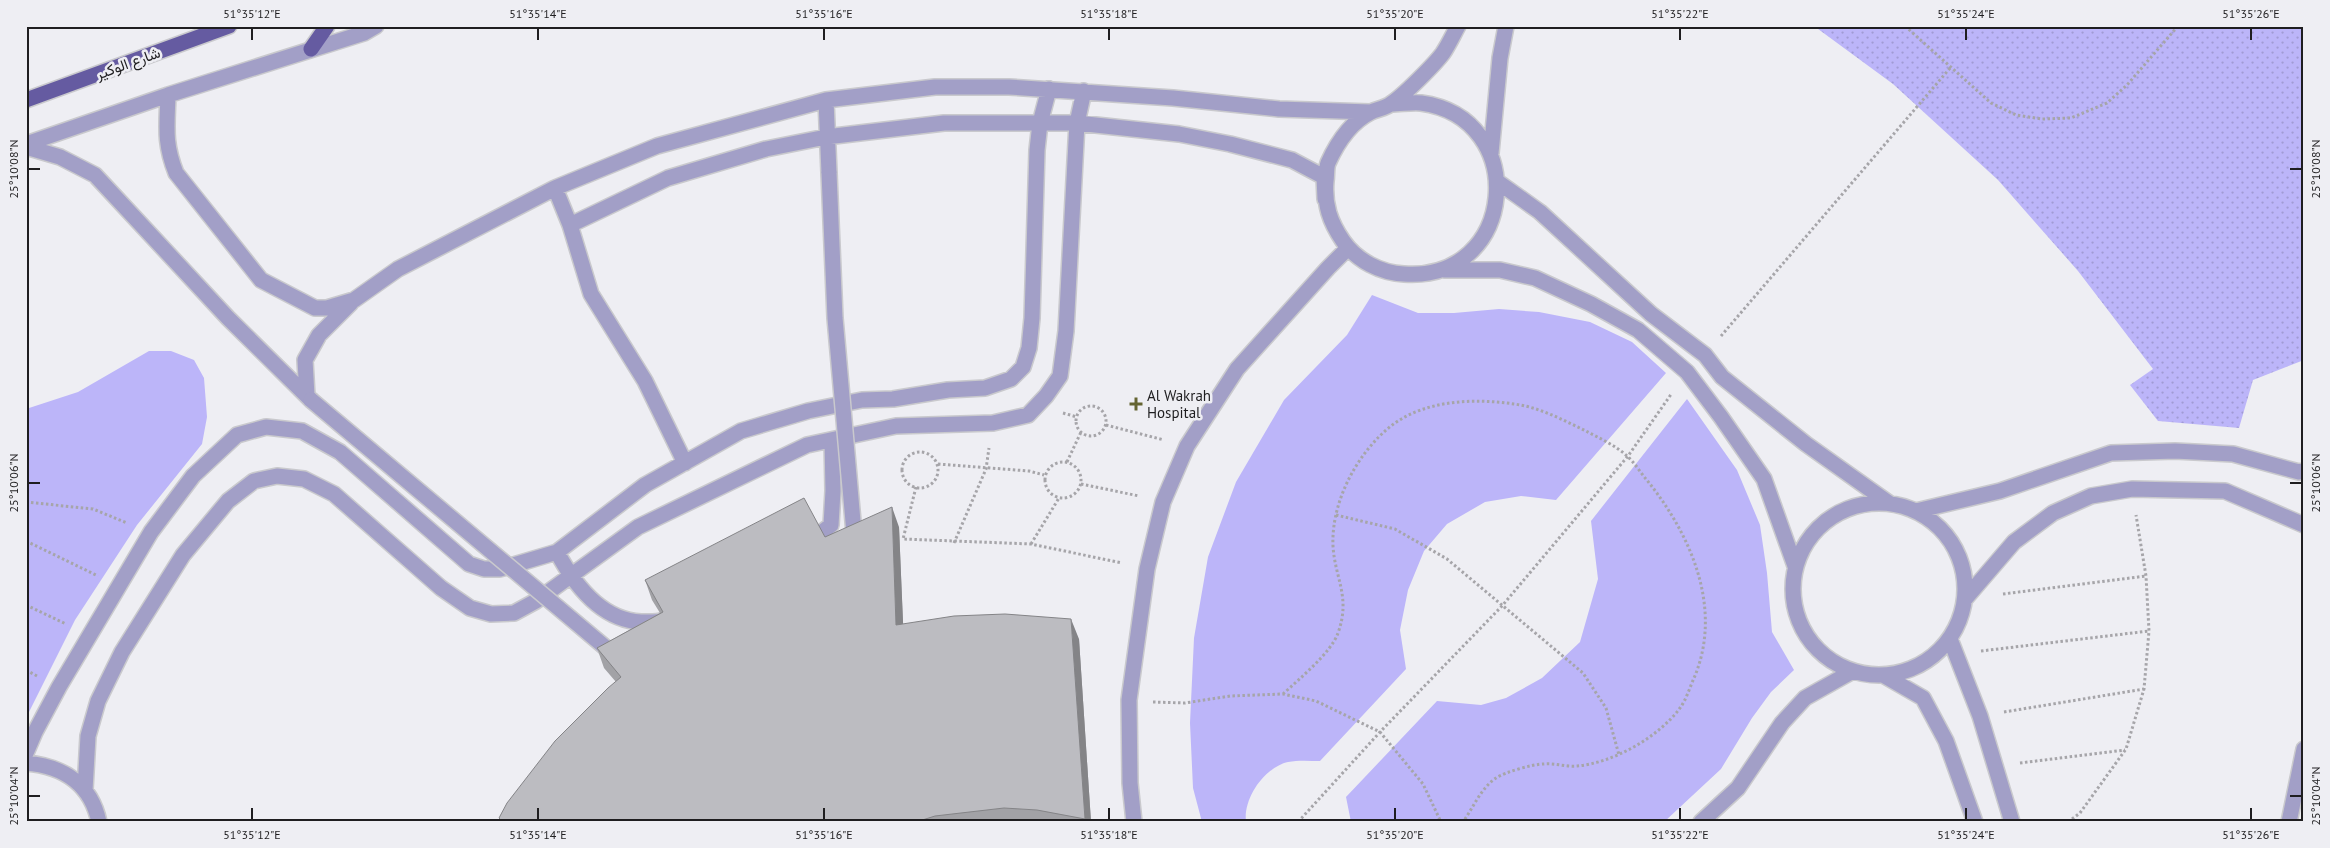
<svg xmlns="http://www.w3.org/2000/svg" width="2330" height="848" font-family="'PT Sans',Vazirmatn,sans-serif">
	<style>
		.green { fill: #bcb5f9 }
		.park { fill: url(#park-dots) }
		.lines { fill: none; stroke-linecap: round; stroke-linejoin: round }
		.minor-casing { stroke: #c9c9cd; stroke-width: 18 }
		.major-casing { stroke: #c9c9cd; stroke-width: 18 }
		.path { stroke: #a6a5a9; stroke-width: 3; stroke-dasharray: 2.5 2.5; stroke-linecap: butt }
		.minor { stroke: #a29fc7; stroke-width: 15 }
		.major { stroke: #655ba1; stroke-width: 15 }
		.minor-bridge-casing { stroke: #c9c9cd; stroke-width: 18; stroke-linecap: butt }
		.minor-bridge { stroke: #a29fc7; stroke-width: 15 }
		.wall { fill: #a2a2a6 }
		.shaded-wall { fill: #848487 }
		.building { fill: #bcbcc1; stroke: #848487 }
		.ticks { fill: none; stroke: #1f1e20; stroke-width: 2 }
		.poi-dot { fill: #646431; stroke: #eeeef3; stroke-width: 2 }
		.labels { text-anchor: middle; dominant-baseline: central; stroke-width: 5; stroke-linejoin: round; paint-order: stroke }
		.street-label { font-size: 15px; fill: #1f1e20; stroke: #eeeef3 }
		.poi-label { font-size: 15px; fill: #1f1e20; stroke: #eeeef3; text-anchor: start }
		.neatline { fill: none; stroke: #1f1e20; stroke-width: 2 }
		.ticks-label { font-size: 12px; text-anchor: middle; fill: #1f1e20 }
	</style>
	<defs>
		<pattern id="park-dots" width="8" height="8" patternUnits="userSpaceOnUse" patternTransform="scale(1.25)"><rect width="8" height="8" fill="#bcb5f9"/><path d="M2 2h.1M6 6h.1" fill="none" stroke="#a19bd5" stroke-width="1.8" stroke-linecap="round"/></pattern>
	</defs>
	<rect width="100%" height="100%" fill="#eeeef3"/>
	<!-- green -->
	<path class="green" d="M 1372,295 L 1418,313 L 1454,313 L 1499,309 L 1539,312 L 1590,322 L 1632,342 L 1666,373 L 1556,500 L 1521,496 L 1485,502 L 1447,524 L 1424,551 L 1408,590 L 1400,630 L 1406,669 L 1320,761 C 1310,761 1298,760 1288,762 C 1265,767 1243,798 1246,822 L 1202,822 L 1193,788 L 1190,723 L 1194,638 L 1208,557 L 1236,482 L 1284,400 L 1347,335 Z
		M 149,351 L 171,351 L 194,360 L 204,378 L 207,417 L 202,444 L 137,525 L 75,620 L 26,718 L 26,409 L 78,392 Z
		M 1687,399 L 1737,470 L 1760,525 L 1767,573 L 1772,632 L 1794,670 L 1771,692 L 1752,718 L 1721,769 L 1664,822 L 1351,822 L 1346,797 L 1437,701 L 1481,705 L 1506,698 L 1542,678 L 1580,642 L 1598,579 L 1591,521 Z"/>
	<!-- park -->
	<path class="park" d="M 1814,26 L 2304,26 L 2304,360 L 2253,380 L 2239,428 L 2158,421 L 2130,385 L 2153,369 L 2078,271 L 1998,180 L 1893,84 Z"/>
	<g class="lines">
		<defs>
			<path id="minor" d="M 168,95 C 167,127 164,143 176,173 L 261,280 L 315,308 L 327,308 L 354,300 L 398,269 L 555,188 L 657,146 L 826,100 L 935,87 L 1009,87 L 1173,98 L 1279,109 L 1370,112
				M 826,100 L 829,173
				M 1391,104 C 1401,104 1412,102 1421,103 C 1531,118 1517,282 1404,274 C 1381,273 1357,261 1343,241 C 1330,222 1324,205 1326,181 C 1327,175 1326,168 1328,163 C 1337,143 1351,122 1371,112 C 1378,109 1386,108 1392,103 C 1404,95 1435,64 1443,53 C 1449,44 1453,35 1458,26
				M 26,144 L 168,95 L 364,33 L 376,26
				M 26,147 L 60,157 L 95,175 L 228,318 L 311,400
				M 1491,153 L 1500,58 L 1506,26
				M 1498,182 L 1540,212 L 1651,314 L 1705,355 L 1722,377 L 1806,444 L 1889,503
				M 555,188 L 570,225 L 591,294 L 645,381 L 685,463
				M 570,225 L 668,178 L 766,149 L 826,137 L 944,123 L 1077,123 L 1179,134 L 1230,144 L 1292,160 L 1324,177 L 1325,199
				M 1444,270 L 1500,270 L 1535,278 L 1591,304 L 1638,330 L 1687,372 L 1721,417 L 1764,479 L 1795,566
				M 307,396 L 305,360 L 319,335 L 351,303
				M1793 589a86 86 0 1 1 172 0a86 86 0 1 1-172 0Z
				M 1916,511 L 2000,491 L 2111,453 L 2175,451 L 2233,454 L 2299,472 L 2304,471
				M 806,545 L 831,525 L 833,491 L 832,440
				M 557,552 C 574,584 601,620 641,622 C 649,622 656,623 664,620
				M 1965,599 L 2014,542 L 2053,513 L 2091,496 L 2132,489 L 2225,491 L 2304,525
				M 1950,639 L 1980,716 L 2012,822
				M 1883,675 L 1923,698 L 1946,741 L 1975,822
				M 26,753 L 35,732 L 59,687 L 151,532 L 193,476 L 237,435 L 266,427 L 302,431 L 340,452 L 469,564 L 484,569 L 500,569 L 557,552 L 645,485 L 741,431 L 808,411 L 862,400 L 893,399 L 948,390 L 985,388 L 1011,379 L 1023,367 L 1029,348 L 1032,318 L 1037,150 L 1040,123 L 1049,89
				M 26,763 C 63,766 91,784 99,822
				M 85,790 L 88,736 L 98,701 L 122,652 L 183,555 L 228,501 L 254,481 L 277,476 L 304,479 L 334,494 L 441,588 L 470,608 L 491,614 L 514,613 L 536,601 L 638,527 L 807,445 L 896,426 L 993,423 L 1028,415 L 1046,396 L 1060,376 L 1066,331 L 1077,123 L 1084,91
				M 1134,822 L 1130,783 L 1129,700 L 1147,569 L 1163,502 L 1187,446 L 1237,369 L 1328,268 L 1348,248
				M 1701,822 L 1738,788 L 1782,723 L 1805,698 L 1853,671
				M 2289,822 L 2304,749"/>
			<path id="major" d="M 311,49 L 327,26
				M 26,100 L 229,26"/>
		</defs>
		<!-- minor casing -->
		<use href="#minor" class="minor-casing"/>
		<!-- major casing -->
		<use href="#major" class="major-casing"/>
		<!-- path -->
		<path class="path" d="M 1905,26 L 1991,103 L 2016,115 L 2042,119 L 2071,118 L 2107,103 L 2127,85 L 2178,26
			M 1721,336 L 1951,67
			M1076 421a15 15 0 1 1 30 0a15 15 0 1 1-30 0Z
			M 1063,413 L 1077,417
			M 1106,425 L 1164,440
			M902 470a18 18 0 1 1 36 0a18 18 0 1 1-36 0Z
			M1045 480a18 18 0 1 1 36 0a18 18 0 1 1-36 0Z
			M 1067,462 L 1081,432
			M 938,464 L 1029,471 L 1044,475
			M 1081,484 L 1139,496
			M 916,487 L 903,539 L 1031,544 L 1122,563
			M 26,502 L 93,509 L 127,523
			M 1336,515 L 1395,529 L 1447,559 L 1583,673 L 1606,708 L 1619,755
			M 26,541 L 98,576
			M 954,543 L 986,469 L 989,448
			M 1031,544 L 1059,498
			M 2003,594 L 2146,576
			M 26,605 L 66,624
			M 1981,651 L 2149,631
			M 26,670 L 37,676
			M 1283,694 C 1299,679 1331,653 1338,633 C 1351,597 1335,579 1333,546 C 1331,502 1357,453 1391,426 C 1424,400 1474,398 1514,404 C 1539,407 1563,420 1586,431 C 1599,438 1617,446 1628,457 C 1635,463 1640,472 1646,479 C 1690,533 1724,608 1694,678 C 1690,687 1686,700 1680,708 C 1659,737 1613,763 1577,766 C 1566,767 1555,763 1544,764 C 1533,764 1505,772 1496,778 C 1481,788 1473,808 1463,822
			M 1153,702 L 1185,703 L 1230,696 L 1283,694 L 1316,701 L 1380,732 L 1423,784 L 1441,822
			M 2004,712 L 2144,689
			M 2020,763 L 2125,750
			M 1298,822 L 1380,732 L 1502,606 L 1628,456 L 1672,393
			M 2068,822 L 2080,813 L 2126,749 L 2144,689 L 2149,631 L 2146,576 L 2136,515"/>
		<!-- minor -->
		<use href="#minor" class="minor"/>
		<!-- major -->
		<use href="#major" class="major"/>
		<defs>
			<path id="minor-bridge" d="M 829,173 L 835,318 L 855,544
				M 311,400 L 618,658"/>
		</defs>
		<!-- minor-bridge casing -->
		<use href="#minor-bridge" class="minor-bridge-casing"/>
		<!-- minor-bridge -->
		<use href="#minor-bridge" class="minor-bridge"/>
	</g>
	<!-- wall -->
	<path class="wall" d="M 899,527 L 903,624 L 1079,639 L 1091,822 L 500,822 L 499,818 L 616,682 L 604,668 L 597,648 L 660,613 L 652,600 L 645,580 L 825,537 Z"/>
	<!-- shaded-wall -->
	<path class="shaded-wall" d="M 892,507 L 899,527 L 904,645 L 896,625 Z
		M 1071,619 L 1079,639 L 1091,822 L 1086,822 L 1085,819 Z"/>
	<!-- building -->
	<path class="building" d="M 804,498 L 825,537 L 892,507 L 896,625 L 954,616 L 1005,614 L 1071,619 L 1085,819 L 1037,810 L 1004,808 L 935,816 L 916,822 L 503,822 L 499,818 L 507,803 L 555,741 L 608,688 L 621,677 L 597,648 L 663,612 L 645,580 Z"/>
	<!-- ticks -->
	<path class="ticks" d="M 252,28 L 252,40M 538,28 L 538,40M 824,28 L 824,40M 1109,28 L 1109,40M 1395,28 L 1395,40M 1680,28 L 1680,40M 1966,28 L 1966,40M 2251,28 L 2251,40M 28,169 L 40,169M 2290,169 L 2302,169M 28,483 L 40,483M 2290,483 L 2302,483M 28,796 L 40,796M 2290,796 L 2302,796M 252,808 L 252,820M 538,808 L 538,820M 824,808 L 824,820M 1109,808 L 1109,820M 1395,808 L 1395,820M 1680,808 L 1680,820M 1966,808 L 1966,820M 2251,808 L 2251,820"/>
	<!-- markers -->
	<path class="poi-dot" d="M1133.5 396.5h5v5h5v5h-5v5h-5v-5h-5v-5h5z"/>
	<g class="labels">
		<!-- street labels -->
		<g class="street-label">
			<text transform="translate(128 63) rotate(-20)">شارع الوكير</text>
		</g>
		<!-- poi labels -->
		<g class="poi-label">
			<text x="1147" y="395">Al Wakrah<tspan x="1147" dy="17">Hospital</tspan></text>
		</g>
	</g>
	<!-- border -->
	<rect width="2330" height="848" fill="none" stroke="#eeeef3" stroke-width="55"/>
	<rect x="28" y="28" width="2274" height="792" class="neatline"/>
	<g class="ticks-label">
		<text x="252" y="18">51°35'12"E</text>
		<text x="538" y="18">51°35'14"E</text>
		<text x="824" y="18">51°35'16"E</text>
		<text x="1109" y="18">51°35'18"E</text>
		<text x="1395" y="18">51°35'20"E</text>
		<text x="1680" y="18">51°35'22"E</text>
		<text x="1966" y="18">51°35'24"E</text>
		<text x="2251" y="18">51°35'26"E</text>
		<text transform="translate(14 169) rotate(-90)" y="4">25°10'08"N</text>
		<text transform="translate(2316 169) rotate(-90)" y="4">25°10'08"N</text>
		<text transform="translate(14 483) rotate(-90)" y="4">25°10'06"N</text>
		<text transform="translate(2316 483) rotate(-90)" y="4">25°10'06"N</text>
		<text transform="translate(14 796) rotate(-90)" y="4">25°10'04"N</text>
		<text transform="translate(2316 796) rotate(-90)" y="4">25°10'04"N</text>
		<text x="252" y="839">51°35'12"E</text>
		<text x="538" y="839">51°35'14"E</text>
		<text x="824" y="839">51°35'16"E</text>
		<text x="1109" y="839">51°35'18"E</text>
		<text x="1395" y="839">51°35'20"E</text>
		<text x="1680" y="839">51°35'22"E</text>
		<text x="1966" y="839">51°35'24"E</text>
		<text x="2251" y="839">51°35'26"E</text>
	</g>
</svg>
